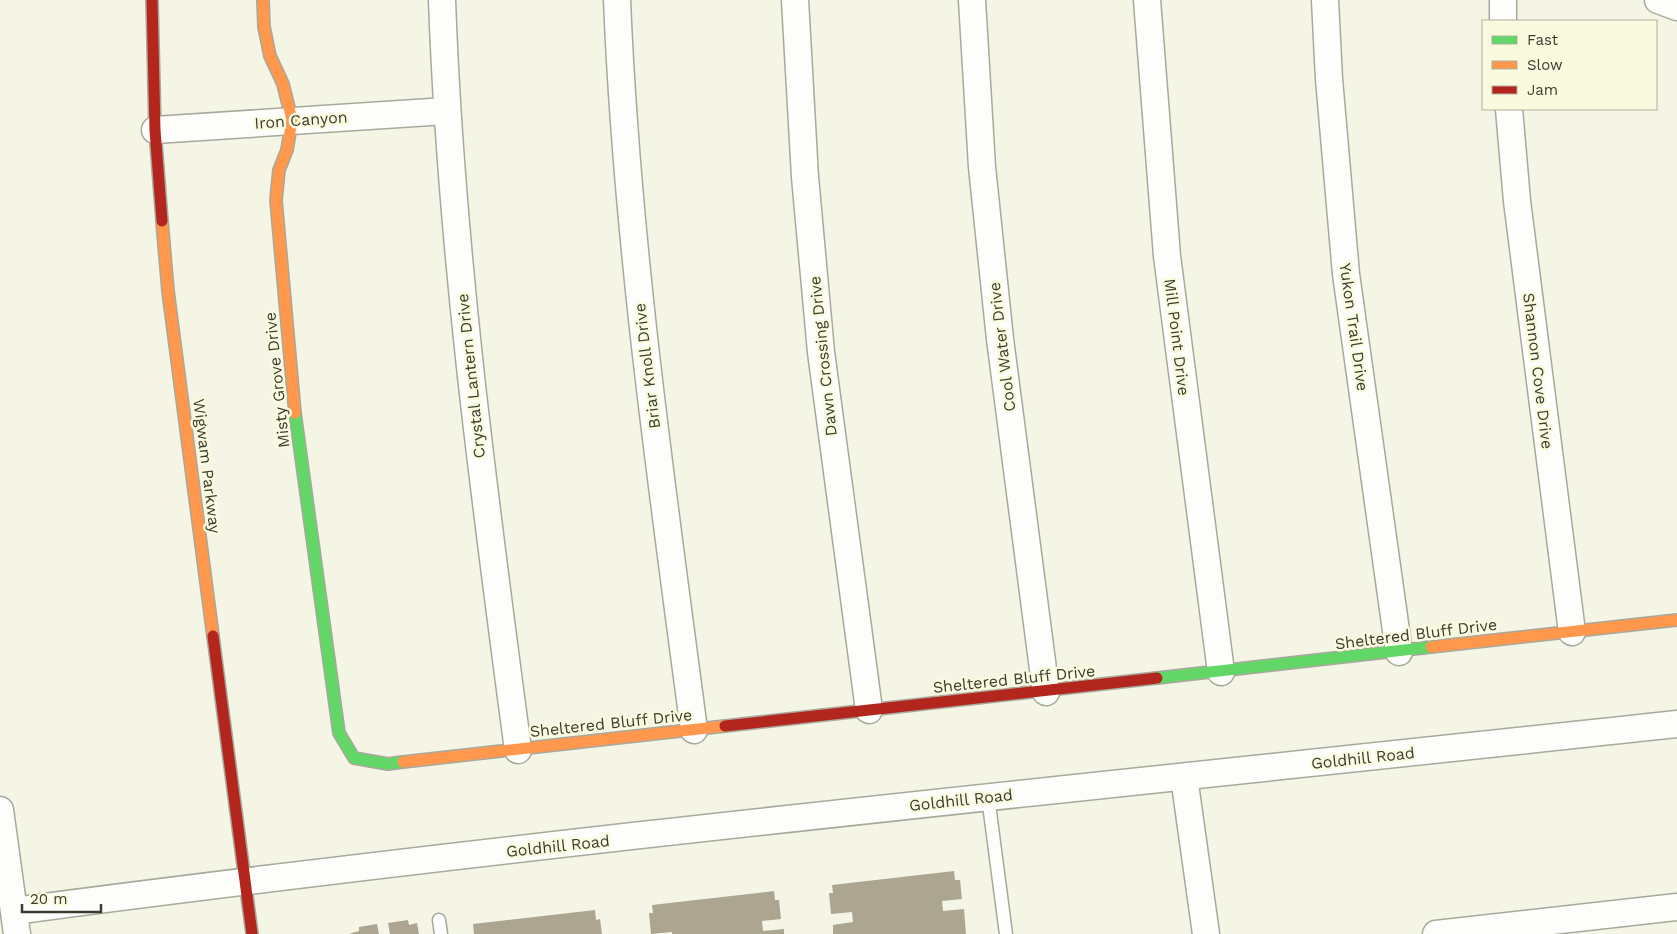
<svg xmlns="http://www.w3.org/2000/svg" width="1677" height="934" font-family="'Work Sans',sans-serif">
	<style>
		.building { fill: #aca691 }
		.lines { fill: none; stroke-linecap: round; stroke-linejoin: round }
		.lane-casing { stroke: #a8a99c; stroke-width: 15 }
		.street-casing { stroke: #a8a99c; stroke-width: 29 }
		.fast-casing { stroke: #a8a99c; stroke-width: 14 }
		.slow-casing { stroke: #a8a99c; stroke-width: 14 }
		.jam-casing { stroke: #a8a99c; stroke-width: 14 }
		.lane { stroke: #fdfefb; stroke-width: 12 }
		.street { stroke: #fdfefb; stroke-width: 26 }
		.fast { stroke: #63d668; stroke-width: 11 }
		.slow { stroke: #ff974d; stroke-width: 11 }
		.jam { stroke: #b3261e; stroke-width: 11 }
		.labels { text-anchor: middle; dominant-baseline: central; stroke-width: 5; stroke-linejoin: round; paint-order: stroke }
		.street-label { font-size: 16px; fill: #3b3c31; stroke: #fafbde }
	</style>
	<rect width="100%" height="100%" fill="#f4f5e4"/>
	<!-- building -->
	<path class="building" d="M 954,871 L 955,880 L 960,880 L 962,899 L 942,901 L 943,911 L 964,909 L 966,934 L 833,934 L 833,925 L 853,922 L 852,912 L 831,914 L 829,893 L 833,893 L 832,885 Z
		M 774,891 L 775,900 L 779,900 L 781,919 L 762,921 L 763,931 L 784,929 L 784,934 L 672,934 L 672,932 L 651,934 L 649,913 L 653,913 L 652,905 Z
		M 595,910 L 596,920 L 600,919 L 602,934 L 474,934 L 473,924 Z
		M 408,920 L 409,925 L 417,923 L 419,934 L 390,934 L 388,923 Z
		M 377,924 L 379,934 L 349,934 L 359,931 L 359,927 Z"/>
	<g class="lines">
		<defs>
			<path id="lane" d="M 988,797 L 1006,934
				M 439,920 L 441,934"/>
			<path id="street" d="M 442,0 C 451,252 485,501 518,750
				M 617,0 C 627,245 662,487 694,730
				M 795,0 L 805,177 L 821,352 L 869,710
				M 972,0 L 982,167 L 1000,339 L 1046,692
				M 1147,0 L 1167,256 L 1221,672
				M 1325,0 L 1329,79 L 1346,274 L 1399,652
				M 1658,0 L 1677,7
				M 1503,21 L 1503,0
				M 1509,109 L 1517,201 L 1572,632
				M 155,130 L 446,111
				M 1184,777 L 1206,934
				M 0,810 L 17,934
				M 14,911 C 567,838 1122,784 1677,724
				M 1436,934 L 1677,907"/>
			<path id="fast" d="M 295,413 L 339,733 L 354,758 L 388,764 L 403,762
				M 1157,678 L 1431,647"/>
			<path id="slow" d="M 263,0 L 264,27 L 270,56 L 283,84 L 292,120 L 287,150 L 279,170 L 276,200 L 295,413
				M 162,221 L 168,291 L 213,636
				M 1431,647 L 1677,620
				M 403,762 L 725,726"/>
			<path id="jam" d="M 152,0 L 155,130 L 162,221
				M 213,636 L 252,934
				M 725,726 L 1157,678"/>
		</defs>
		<!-- lane casing -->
		<use href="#lane" class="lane-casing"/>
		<!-- street casing -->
		<use href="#street" class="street-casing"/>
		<!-- fast casing -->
		<use href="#fast" class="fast-casing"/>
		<!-- slow casing -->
		<use href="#slow" class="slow-casing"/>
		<!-- jam casing -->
		<use href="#jam" class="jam-casing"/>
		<!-- lane -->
		<use href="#lane" class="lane"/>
		<!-- street -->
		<use href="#street" class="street"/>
		<!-- fast -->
		<use href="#fast" class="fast"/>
		<!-- slow -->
		<use href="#slow" class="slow"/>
		<!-- jam -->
		<use href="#jam" class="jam"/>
	</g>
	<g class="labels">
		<!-- street labels -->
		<g class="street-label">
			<text transform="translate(301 120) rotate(-4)">Iron Canyon</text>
			<text transform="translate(1354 327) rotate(82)">Yukon Trail Drive</text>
			<text transform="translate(1177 337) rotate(83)">Mill Point Drive</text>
			<text transform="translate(1002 347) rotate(-97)">Cool Water Drive</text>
			<text transform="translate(823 356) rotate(-96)">Dawn Crossing Drive</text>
			<text transform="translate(647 366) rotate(-97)">Briar Knoll Drive</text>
			<text transform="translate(1538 371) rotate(83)">Shannon Cove Drive</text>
			<text transform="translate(471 376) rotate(-96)">Crystal Lantern Drive</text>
			<text transform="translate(277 380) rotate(-96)">Misty Grove Drive</text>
			<text transform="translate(207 466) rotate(83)">Wigwam Parkway</text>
			<text transform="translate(1416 634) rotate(-7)">Sheltered Bluff Drive</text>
			<text transform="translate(1014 679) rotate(-6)">Sheltered Bluff Drive</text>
			<text transform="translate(611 723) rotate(-6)">Sheltered Bluff Drive</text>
			<text transform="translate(1363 758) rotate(-6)">Goldhill Road</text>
			<text transform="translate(961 800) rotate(-6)">Goldhill Road</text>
			<text transform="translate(558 846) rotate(-6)">Goldhill Road</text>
		</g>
	</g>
	<!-- legend -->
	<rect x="1482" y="20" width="175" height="90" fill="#fafbde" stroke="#aeaf99"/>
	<rect x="1492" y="36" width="25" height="8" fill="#63d668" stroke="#aeaf99"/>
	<text x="1527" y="45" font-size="15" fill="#3b3c31">Fast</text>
	<rect x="1492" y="61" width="25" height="8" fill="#ff974d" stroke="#aeaf99"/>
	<text x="1527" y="70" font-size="15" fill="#3b3c31">Slow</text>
	<rect x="1492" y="86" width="25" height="8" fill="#b3261e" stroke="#aeaf99"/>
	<text x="1527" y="95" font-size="15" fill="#3b3c31">Jam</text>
	<!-- scale -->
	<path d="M22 904v8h79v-8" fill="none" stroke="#3b3c31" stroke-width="2.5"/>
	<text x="30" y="904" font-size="15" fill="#3b3c31" stroke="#fafbde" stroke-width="4" paint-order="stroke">20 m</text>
</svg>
